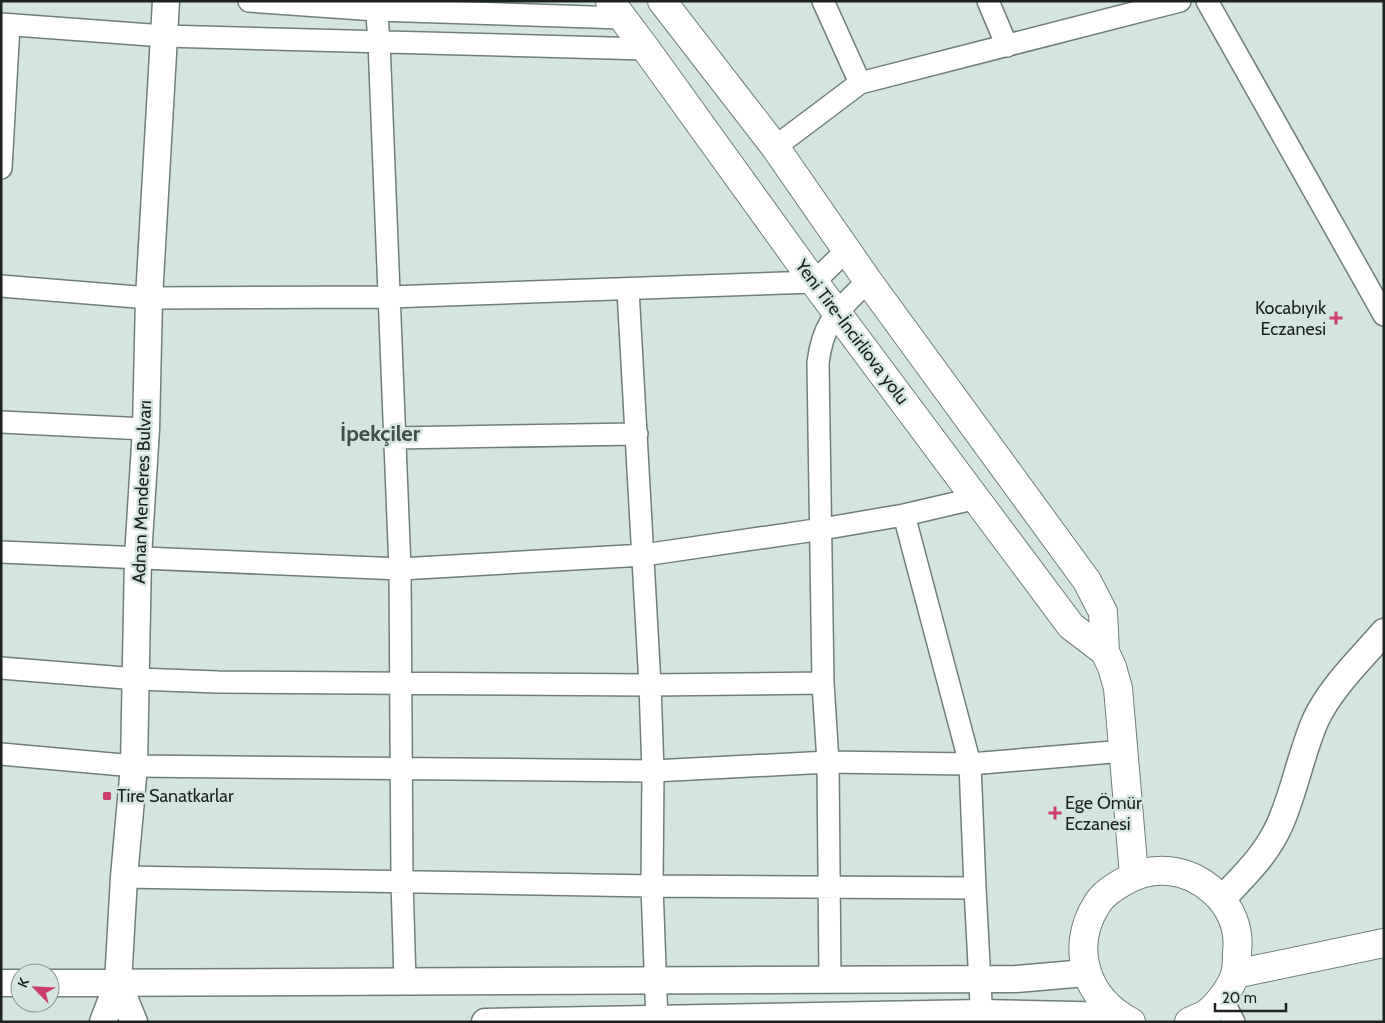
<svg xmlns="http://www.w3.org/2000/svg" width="1385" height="1023" font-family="Cabin,sans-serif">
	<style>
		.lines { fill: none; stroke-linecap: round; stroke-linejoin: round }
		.minor-casing { stroke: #6f7e7a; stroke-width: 24 }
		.tertiary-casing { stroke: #6f7e7a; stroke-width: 29 }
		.secondary-casing { stroke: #6f7e7a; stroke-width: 30 }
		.minor { stroke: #fff; stroke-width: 21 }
		.tertiary { stroke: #fff; stroke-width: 26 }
		.secondary { stroke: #fff; stroke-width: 28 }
		.poi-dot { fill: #cb3e6b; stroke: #d4e5e0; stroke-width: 2 }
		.labels { text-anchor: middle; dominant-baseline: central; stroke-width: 5; stroke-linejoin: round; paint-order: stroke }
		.poi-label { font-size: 18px; fill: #1c2221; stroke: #d4e5e0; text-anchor: start }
		.street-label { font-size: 18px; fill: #1c2221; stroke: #d4e5e0 }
		.district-label { font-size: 22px; font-weight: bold; fill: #414f4b; stroke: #d4e5e0 }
	</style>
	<rect width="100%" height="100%" fill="#d4e5e0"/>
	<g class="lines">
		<defs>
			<path id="minor" d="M 249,1 L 376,10 L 622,18
				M 376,1 L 379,42 L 400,569 L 402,881 L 405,981
				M 823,1 L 860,83
				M 988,1 L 1007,46
				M 1207,1 L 1384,315
				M 1,24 L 164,36 L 646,49
				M 775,147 L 860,83 L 1180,1
				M 1,168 L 9,25
				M 1,286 L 149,298 L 389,297 L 814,282 L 847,250
				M 628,290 L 650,685 L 653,771 L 652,886 L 657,1022
				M 1,422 L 146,429
				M 394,438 L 637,434
				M 1,552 L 400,569 L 644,555 L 822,529 L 904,515 L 977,498
				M 1,668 L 137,679 L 218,682 L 650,685 L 823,683
				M 1,754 L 134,766 L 653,771 L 828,762 L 970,764 L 1124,751
				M 124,877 L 652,886 L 975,888 L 970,764 L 904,515
				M 975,888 L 982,1022
				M 830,980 L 828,762 L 823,683 L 818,363 C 823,320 840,309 868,281
				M 1222,999 L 1234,1022"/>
			<path id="tertiary" d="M 1222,899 C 1244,876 1267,854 1280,824 C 1295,790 1301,753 1316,719 C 1332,686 1360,660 1384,632
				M 1,983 L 20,983
				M 50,983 L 1016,979 L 1086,973
				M 118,983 L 134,1022
				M 103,1022 L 118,983 L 124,877 L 134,766 L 138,557 L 146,429 L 149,298 L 166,1
				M 485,1022 L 982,1013 L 1121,1016"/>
			<path id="secondary" d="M 610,1 L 646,49 L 814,282 L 1071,626 L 1105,652
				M 662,1 L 775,147 L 868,281 L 1087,581 L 1103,612 L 1105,652 L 1112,667 L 1118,688 L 1134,875
				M 1235,974 L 1384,943
				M 1131,1022 C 1086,999 1069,948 1097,904 C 1103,894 1113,888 1123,882 C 1153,864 1187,868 1213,891 C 1231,907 1240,929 1237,952 C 1237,959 1237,968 1235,975 C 1230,989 1218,1005 1206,1014 C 1201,1017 1194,1019 1189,1022"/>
		</defs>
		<!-- minor casing -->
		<use href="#minor" class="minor-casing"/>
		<!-- tertiary casing -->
		<use href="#tertiary" class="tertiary-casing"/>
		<!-- secondary casing -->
		<use href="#secondary" class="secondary-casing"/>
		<!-- minor -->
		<use href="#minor" class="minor"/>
		<!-- tertiary -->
		<use href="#tertiary" class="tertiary"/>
		<!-- secondary -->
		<use href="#secondary" class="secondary"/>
	</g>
	<!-- markers -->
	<g class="poi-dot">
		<path d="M1333.5 310.5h5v5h5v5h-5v5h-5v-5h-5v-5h5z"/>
		<rect x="102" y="791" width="10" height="10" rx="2.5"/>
		<path d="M1052.5 805.5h5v5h5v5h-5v5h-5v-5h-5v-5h5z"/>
	</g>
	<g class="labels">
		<!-- poi labels -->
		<g class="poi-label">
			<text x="1326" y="308" text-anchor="end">Kocabıyık<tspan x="1326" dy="21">Eczanesi</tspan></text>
			<text x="117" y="796">Tire Sanatkarlar</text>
			<text x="1065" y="803">Ege Ömür<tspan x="1065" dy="21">Eczanesi</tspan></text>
		</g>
		<!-- street labels -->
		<g class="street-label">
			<text transform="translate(852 332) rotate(53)">Yeni Tire-İncirliova yolu</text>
			<text transform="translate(142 492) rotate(-88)">Adnan Menderes Bulvarı</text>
		</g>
		<!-- district labels -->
		<g class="district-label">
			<text x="380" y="433">İpekçiler</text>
		</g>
	</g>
	<!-- border -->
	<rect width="1385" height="1023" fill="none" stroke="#1c2221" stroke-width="5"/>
	<!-- north arrow -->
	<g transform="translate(35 988) rotate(294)"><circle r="24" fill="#d4e5e0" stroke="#8a9794"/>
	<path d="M0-4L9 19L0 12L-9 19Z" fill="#cb3e6b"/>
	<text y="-8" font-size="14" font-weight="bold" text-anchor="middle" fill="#1c2221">K</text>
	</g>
	<!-- scale -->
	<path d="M1215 1003v8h71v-8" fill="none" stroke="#1c2221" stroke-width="2.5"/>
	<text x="1222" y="1003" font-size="15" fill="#1c2221" stroke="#d4e5e0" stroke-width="4" paint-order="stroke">20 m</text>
</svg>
